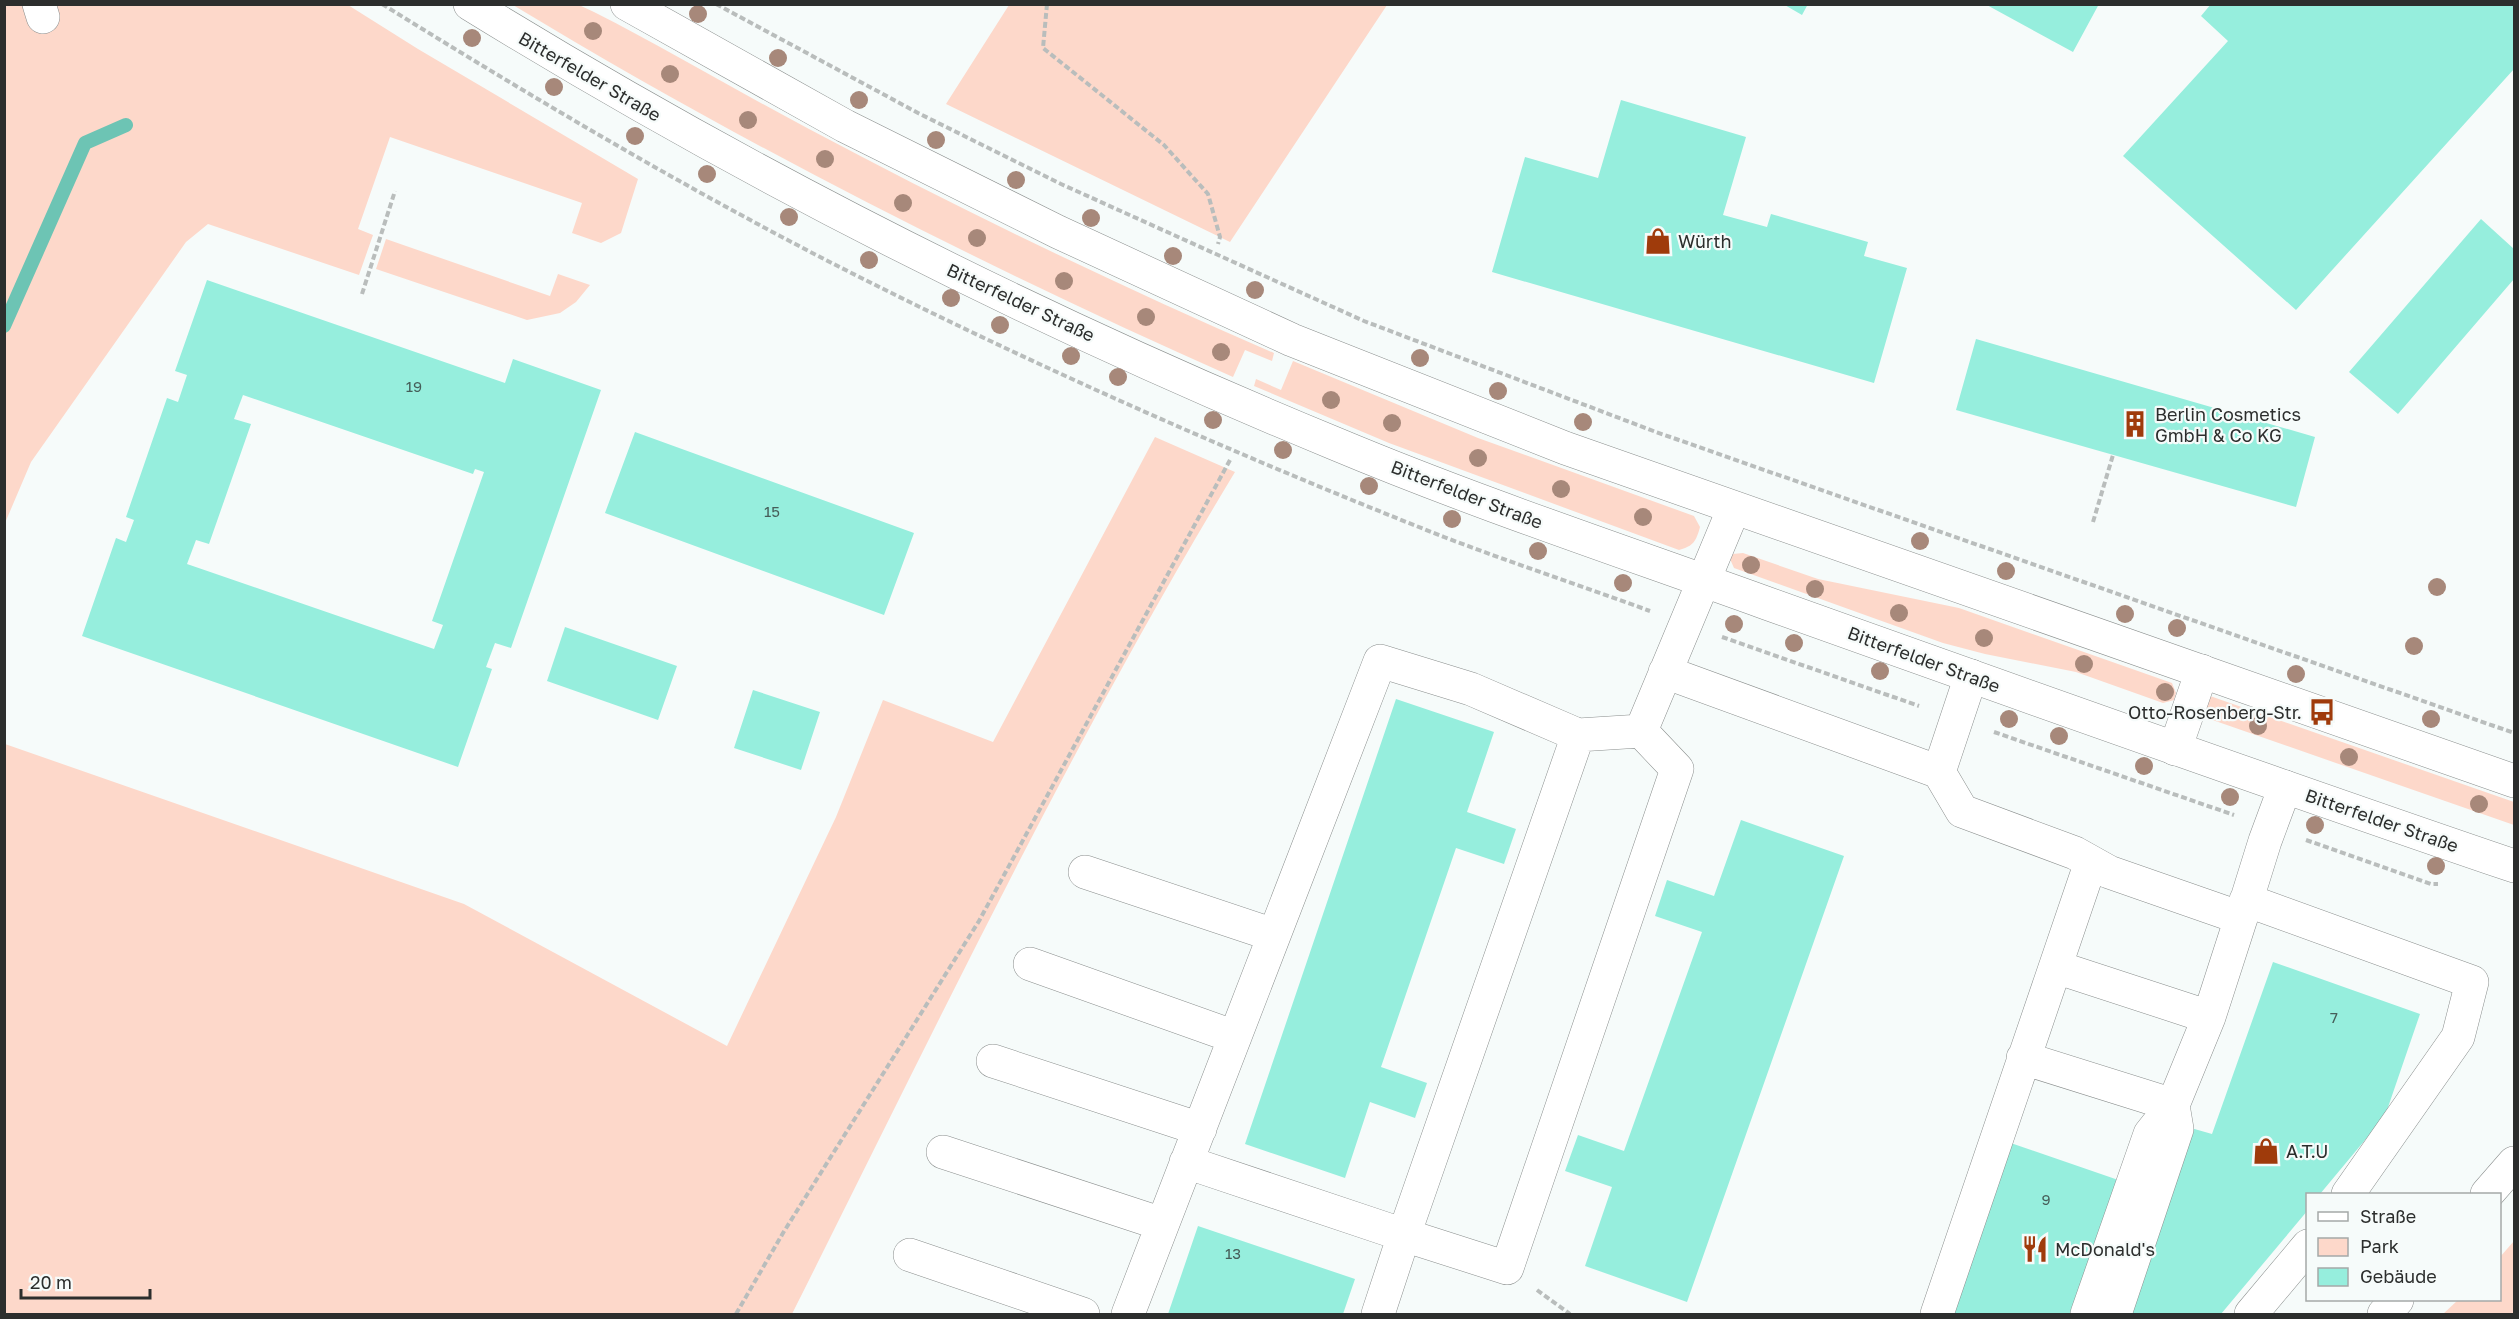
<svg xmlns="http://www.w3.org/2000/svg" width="2519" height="1319" font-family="'Golos Text',sans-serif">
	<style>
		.green { fill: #fdd8ca }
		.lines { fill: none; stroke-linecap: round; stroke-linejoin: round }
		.stream { stroke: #6dc4b4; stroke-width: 14 }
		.building { fill: #96eedd; fill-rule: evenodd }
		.minor-casing { stroke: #8b8f8e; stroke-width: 34 }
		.major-casing { stroke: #8b8f8e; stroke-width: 34 }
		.path { stroke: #b9bdbc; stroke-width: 4; stroke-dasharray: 6 3; stroke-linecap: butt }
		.minor { stroke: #fff; stroke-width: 33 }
		.major { stroke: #fff; stroke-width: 33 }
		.tree { fill: #a7887a }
		.labels { text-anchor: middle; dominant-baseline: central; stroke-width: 4.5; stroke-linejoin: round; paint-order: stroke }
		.number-label { font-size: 15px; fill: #465e59 }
		.street-label { font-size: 18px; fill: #2c2e2d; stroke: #f6fbfa }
		.poi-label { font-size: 18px; fill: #2c2e2d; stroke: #f6fbfa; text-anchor: start }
	</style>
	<rect width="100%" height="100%" fill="#f6fbfa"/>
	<!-- green -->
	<path class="green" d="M 5,5 L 348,5 L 418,49 L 638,179 L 621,233 L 601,243 L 572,233 L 582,203 L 390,137 L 358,229 L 373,235 L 359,275 L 208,224 L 186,242 L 31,462 L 5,523 Z
		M 513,5 L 579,5 L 594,12 C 667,49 737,91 809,129 C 961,210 1117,285 1274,353 L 1272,361 L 1245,350 L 1233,377 C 986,267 744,145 513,5 Z
		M 1009,5 L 1009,4 L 1387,5 L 1230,242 L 946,104 Z
		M 386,239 L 550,296 L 558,274 L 590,285 L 576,302 L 560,313 L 527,320 L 376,269 Z
		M 1293,361 L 1478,438 L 1694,516 L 1700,527 C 1696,542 1693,546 1679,550 L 1389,443 L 1254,386 L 1256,379 L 1281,390 Z
		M 1155,437 L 1235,472 C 1071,743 934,1031 792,1314 L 5,1314 L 5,744 L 464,904 L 727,1046 L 836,817 L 883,700 L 993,742 Z
		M 1743,553 L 1818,579 L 1959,608 L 2172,683 L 2176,693 L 2174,700 L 2163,703 L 2076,672 L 1985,654 L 1943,643 L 1734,568 L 1730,559 L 1733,554 Z
		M 2210,696 L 2514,802 L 2514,825 L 2201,716 Z
		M 2514,1241 L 2514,1314 L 2443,1314 L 2458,1300 L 2500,1300 L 2500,1257 Z"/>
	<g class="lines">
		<!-- stream -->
		<path class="stream" d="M 4,326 L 85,143 L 126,125"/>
	</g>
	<!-- building -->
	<path class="building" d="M 1783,4 L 1808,4 L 1802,15 Z
		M 1985,4 L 2099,4 L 2073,52 Z
		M 2211,4 L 2514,4 L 2514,69 L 2296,310 L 2123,156 L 2228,41 L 2201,16 Z
		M 1621,100 L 1746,137 L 1723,215 L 1767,227 L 1771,214 L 1868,242 L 1864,256 L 1907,268 L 1874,383 L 1492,272 L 1525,157 L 1598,178 Z
		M 2481,219 L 2514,249 L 2514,279 L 2398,414 L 2349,372 Z
		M 207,280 L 505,383 L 513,359 L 601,390 L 511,648 L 495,643 L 486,667 L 492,669 L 458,767 L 82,636 L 116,538 L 126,542 L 134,520 L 126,517 L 167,398 L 178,402 L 187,375 L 175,371 ZM 243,395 L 473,474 L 475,469 L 484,472 L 432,621 L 443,625 L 434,649 L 187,564 L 196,540 L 209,544 L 251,424 L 234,419 Z
		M 1976,339 L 2315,437 L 2296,507 L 1956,410 Z
		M 635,432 L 914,533 L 884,615 L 605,513 Z
		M 565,627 L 677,666 L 658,720 L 547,681 Z
		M 753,690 L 820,712 L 801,770 L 734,748 Z
		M 1396,699 L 1494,732 L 1467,812 L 1516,829 L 1504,864 L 1456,848 L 1381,1067 L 1427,1083 L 1415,1118 L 1370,1102 L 1345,1178 L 1245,1144 Z
		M 1741,820 L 1844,856 L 1687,1302 L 1585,1266 L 1612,1187 L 1565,1171 L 1578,1135 L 1624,1151 L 1702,932 L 1655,916 L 1667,880 L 1714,896 Z
		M 2273,962 L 2420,1014 L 2385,1116 L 2320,1194 L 2308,1194 L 2308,1210 L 2221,1314 L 2127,1314 L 2191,1128 L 2212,1134 Z
		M 2002,1140 L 2127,1183 L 2083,1314 L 1943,1314 Z
		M 1198,1226 L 1355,1279 L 1343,1314 L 1168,1314 Z"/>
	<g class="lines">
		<defs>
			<path id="minor" d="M 39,4 L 43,17
				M 1665,672 L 1939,772
				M 1971,676 L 1939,772 L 1962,811 L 2075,853 L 2109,872 L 2241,918 L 2265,841 L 2285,787
				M 1578,735 L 1404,1235 L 1507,1268 L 1677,769 L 1641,731
				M 2175,749 L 2202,671
				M 1085,872 L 1274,935
				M 2246,900 L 2472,982 L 2458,1037 L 2348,1194
				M 1030,964 L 1235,1037
				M 2056,967 L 2209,1017
				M 2023,1058 L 2173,1105
				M 993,1061 L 1200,1129
				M 943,1152 L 1162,1224
				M 1186,1162 L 1404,1235 L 1378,1314
				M 2487,1194 L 2514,1163
				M 910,1255 L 1083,1314
				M 1128,1314 L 1380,661 L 1471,689 L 1578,735 L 1641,731 L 1734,508
				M 1937,1314 L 2091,862
				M 2087,1314 L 2150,1134 L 2173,1105 L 2209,1017 L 2241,918
				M 2115,1314 L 2177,1129 L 2173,1105
				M 2251,1314 L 2308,1246
				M 2384,1314 L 2397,1300"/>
			<path id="major" d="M 470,4 C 746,174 1037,321 1336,444 C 1477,503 1622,551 1766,603 C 2015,692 2264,781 2514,866
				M 627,4 L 845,126 L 1058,232 L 1292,340 L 1565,448 L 2514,781"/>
		</defs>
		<!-- minor casing -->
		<use href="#minor" class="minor-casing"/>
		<!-- major casing -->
		<use href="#major" class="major-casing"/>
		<!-- path -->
		<path class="path" d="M 382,4 C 527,94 673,181 824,259 C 1025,362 1234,454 1444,537 C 1512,563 1582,586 1650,611
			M 716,4 L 918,113 L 1061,184 L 1364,321 L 1656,432 L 2514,733
			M 1047,4 L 1043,48 L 1164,145 L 1208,194 L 1220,237 L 1218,244
			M 362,294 L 395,191
			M 2093,522 L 2113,455
			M 1722,637 L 1919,706
			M 1994,732 L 2234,815
			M 2306,840 L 2431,884 L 2438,884
			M 1537,1290 L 1570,1314
			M 736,1314 L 783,1233 L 979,921 L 1230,460"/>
		<!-- minor -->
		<use href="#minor" class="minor"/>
		<!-- major -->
		<use href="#major" class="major"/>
	</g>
	<!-- trees -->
	<g class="tree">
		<circle cx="698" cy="14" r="9"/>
		<circle cx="593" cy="31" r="9"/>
		<circle cx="472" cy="38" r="9"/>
		<circle cx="778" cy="58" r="9"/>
		<circle cx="670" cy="74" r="9"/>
		<circle cx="554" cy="87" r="9"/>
		<circle cx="859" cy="100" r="9"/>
		<circle cx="748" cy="120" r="9"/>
		<circle cx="635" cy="136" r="9"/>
		<circle cx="936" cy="140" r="9"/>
		<circle cx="825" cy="159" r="9"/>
		<circle cx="707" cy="174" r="9"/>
		<circle cx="1016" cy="180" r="9"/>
		<circle cx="903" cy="203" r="9"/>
		<circle cx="789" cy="217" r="9"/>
		<circle cx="1091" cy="218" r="9"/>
		<circle cx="977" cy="238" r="9"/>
		<circle cx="1173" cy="256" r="9"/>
		<circle cx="869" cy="260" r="9"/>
		<circle cx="1064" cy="281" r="9"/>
		<circle cx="1255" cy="290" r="9"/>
		<circle cx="951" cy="298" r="9"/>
		<circle cx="1146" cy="317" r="9"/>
		<circle cx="1000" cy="325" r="9"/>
		<circle cx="1221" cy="352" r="9"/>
		<circle cx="1071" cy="356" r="9"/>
		<circle cx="1420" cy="358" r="9"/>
		<circle cx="1118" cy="377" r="9"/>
		<circle cx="1498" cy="391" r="9"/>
		<circle cx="1331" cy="400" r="9"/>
		<circle cx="1213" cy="420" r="9"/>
		<circle cx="1583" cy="422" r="9"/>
		<circle cx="1392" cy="423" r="9"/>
		<circle cx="1283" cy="450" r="9"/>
		<circle cx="1478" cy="458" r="9"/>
		<circle cx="1369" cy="486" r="9"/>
		<circle cx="1561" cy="489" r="9"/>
		<circle cx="1643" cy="517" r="9"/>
		<circle cx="1452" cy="519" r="9"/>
		<circle cx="1920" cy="541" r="9"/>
		<circle cx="1538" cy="551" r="9"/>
		<circle cx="1751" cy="565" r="9"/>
		<circle cx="2006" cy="571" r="9"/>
		<circle cx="1623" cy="583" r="9"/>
		<circle cx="2437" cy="587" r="9"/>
		<circle cx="1815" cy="589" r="9"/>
		<circle cx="1899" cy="613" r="9"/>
		<circle cx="2125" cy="614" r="9"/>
		<circle cx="1734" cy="624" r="9"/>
		<circle cx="2177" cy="628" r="9"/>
		<circle cx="1984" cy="638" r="9"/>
		<circle cx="1794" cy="643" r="9"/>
		<circle cx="2414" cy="646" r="9"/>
		<circle cx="2084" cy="664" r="9"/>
		<circle cx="1880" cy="671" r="9"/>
		<circle cx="2296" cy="674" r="9"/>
		<circle cx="2165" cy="692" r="9"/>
		<circle cx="2009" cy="719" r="9"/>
		<circle cx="2431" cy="719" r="9"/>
		<circle cx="2258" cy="726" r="9"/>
		<circle cx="2059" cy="736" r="9"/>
		<circle cx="2349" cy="757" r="9"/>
		<circle cx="2144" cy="766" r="9"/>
		<circle cx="2230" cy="797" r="9"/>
		<circle cx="2479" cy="804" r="9"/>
		<circle cx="2315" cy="825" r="9"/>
		<circle cx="2436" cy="866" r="9"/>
	</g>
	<!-- icons -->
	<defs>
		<symbol id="shop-bare" viewBox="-9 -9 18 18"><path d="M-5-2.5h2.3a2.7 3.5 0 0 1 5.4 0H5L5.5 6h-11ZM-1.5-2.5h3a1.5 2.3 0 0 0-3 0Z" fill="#9f3b0b" stroke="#f6fbfa" stroke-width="2.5" paint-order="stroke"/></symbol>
		<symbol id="building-bare" viewBox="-9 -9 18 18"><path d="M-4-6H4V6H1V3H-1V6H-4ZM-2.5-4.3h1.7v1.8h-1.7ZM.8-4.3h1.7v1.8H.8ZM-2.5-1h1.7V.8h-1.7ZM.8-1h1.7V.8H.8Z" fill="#9f3b0b" stroke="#f6fbfa" stroke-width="2.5" paint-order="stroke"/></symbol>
		<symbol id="bus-bare" viewBox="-9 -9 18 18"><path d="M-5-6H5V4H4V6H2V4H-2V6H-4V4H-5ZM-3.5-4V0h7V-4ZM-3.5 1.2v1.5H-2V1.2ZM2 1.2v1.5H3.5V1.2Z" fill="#9f3b0b" stroke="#f6fbfa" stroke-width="2.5" paint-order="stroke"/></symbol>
		<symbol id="restaurant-bare" viewBox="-9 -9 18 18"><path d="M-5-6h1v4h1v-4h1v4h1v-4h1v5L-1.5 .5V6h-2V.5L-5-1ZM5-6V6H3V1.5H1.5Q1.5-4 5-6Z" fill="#9f3b0b" stroke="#f6fbfa" stroke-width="2.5" paint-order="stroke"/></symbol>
	</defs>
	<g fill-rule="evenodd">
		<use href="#shop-bare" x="1639" y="222" width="38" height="38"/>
		<use href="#building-bare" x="2116" y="405" width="38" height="38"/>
		<use href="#bus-bare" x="2303" y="693" width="38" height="38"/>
		<use href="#shop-bare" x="2247" y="1132" width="38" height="38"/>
		<use href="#restaurant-bare" x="2016" y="1230" width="38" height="38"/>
	</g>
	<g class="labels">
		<!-- number labels -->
		<g class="number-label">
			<text x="414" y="386">19</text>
			<text x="772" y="511">15</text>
			<text x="2334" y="1017">7</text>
			<text x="2046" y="1199">9</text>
			<text x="1233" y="1253">13</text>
		</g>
		<!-- street labels -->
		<g class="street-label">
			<text transform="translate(590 76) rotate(30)">Bitterfelder Straße</text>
			<text transform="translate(1021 302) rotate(25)">Bitterfelder Straße</text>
			<text transform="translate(1467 494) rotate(21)">Bitterfelder Straße</text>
			<text transform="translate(1924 659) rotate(20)">Bitterfelder Straße</text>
			<text transform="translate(2382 820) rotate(19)">Bitterfelder Straße</text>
		</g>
		<!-- poi labels -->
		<g class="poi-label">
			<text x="1678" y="241">Würth</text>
			<text x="2155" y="414">Berlin Cosmetics<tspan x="2155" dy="21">GmbH &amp; Co KG</tspan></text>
			<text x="2302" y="712" text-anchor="end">Otto-Rosenberg-Str.</text>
			<text x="2286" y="1151">A.T.U</text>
			<text x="2055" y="1249">McDonald's</text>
		</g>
	</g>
	<!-- border -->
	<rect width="2519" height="1319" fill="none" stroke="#2c2e2d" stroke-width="12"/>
	<!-- legend -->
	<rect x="2306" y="1193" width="195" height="108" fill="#f6fbfa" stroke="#a5a9a8" stroke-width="1.5"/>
	<rect x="2318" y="1212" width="30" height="9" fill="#ffffff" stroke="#a5a9a8" stroke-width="1.5"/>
	<text x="2360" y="1223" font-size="18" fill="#2c2e2d">Straße</text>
	<rect x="2318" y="1238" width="30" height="18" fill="#fdd8ca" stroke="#a5a9a8" stroke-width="1.5"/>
	<text x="2360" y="1253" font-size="18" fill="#2c2e2d">Park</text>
	<rect x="2318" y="1268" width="30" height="18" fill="#96eedd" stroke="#a5a9a8" stroke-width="1.5"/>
	<text x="2360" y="1283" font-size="18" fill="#2c2e2d">Gebäude</text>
	<!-- scale -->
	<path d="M21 1289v9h129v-9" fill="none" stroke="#2c2e2d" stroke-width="3"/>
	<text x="30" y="1289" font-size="18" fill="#2c2e2d" stroke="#f6fbfa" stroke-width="4.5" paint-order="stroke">20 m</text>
</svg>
